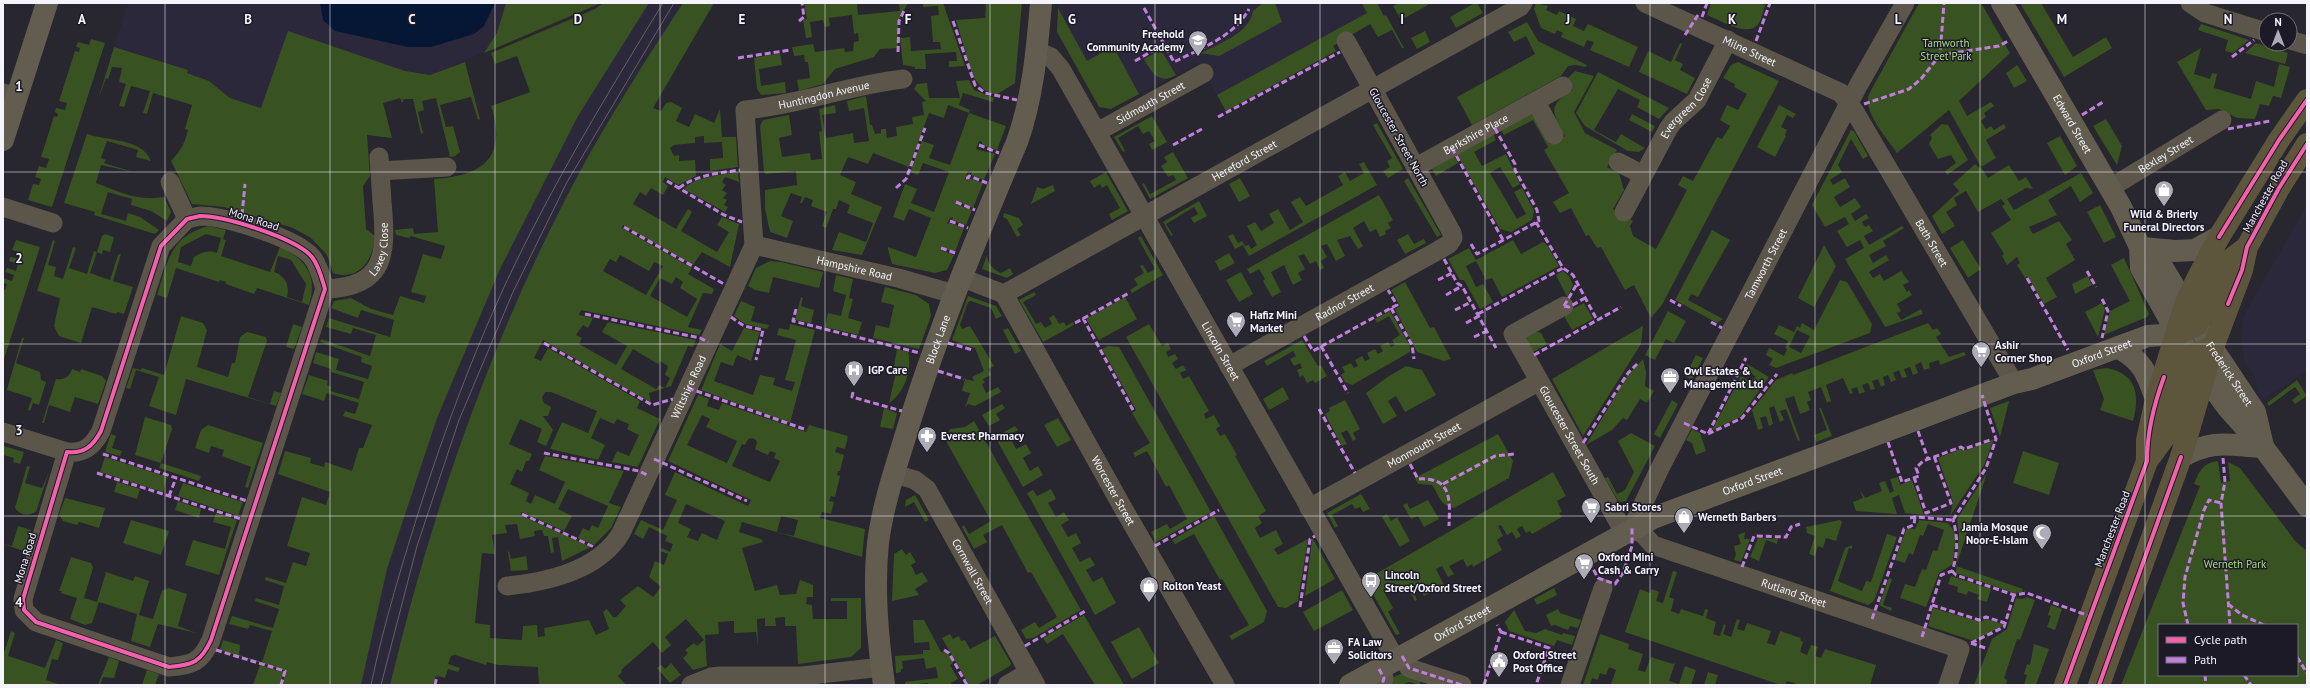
<svg xmlns="http://www.w3.org/2000/svg" width="2310" height="688" font-family="'PT Sans',sans-serif">
	<style>
		.built { fill: #2c283b }
		.green { fill: #395221; fill-rule: evenodd }
		.water { fill: #051734 }
		.lines { fill: none; stroke-linecap: round; stroke-linejoin: round }
		.street { stroke: #5b5649; stroke-width: 19 }
		.secondary { stroke: #625d4f; stroke-width: 22 }
		.highway { stroke: #5d563d; stroke-width: 22 }
		.tram { stroke: #64615a; stroke-width: 1 }
		.quiet { stroke: #c07fdc; stroke-width: 3; stroke-dasharray: 6 3; stroke-linecap: butt }
		.cycleway-casing { stroke: #1d1a28; stroke-width: 6 }
		.cycleway { stroke: #f560ab; stroke-width: 4 }
		.grid { fill: none; stroke: #f5f3fd; stroke-width: 1; stroke-opacity: 0.55 }
		.labels { text-anchor: middle; dominant-baseline: central; stroke-width: 3; stroke-linejoin: round; paint-order: stroke }
		.poi-label { font-size: 11px; font-weight: bold; fill: #f5f3fd; stroke: #1d1a28; text-anchor: start }
		.park-label { font-size: 11px; fill: #a9de7a; stroke: #1d1a28 }
		.street-label { font-size: 11px; fill: #f5f3fd; stroke: #1d1a28 }
		.grid-label { font-size: 13px; text-anchor: middle; font-weight: bold; fill: #f5f3fd; stroke: #1d1a28; stroke-width: 3; stroke-linejoin: round; paint-order: stroke }
	</style>
	<rect width="100%" height="100%" fill="#28262e"/>
	<!-- built -->
	<path class="built" d="M 128,3 L 601,3 L 430,75 L 405,71 L 375,61 L 262,108 L 230,98 L 209,81 L 187,73 L 188,70 L 114,47 Z
		M 603,3 L 714,3 L 648,117 L 514,378 L 433,685 L 282,685 L 353,473 L 387,385 L 595,9 Z
		M 1059,3 L 1377,3 L 1384,16 L 1333,46 L 1336,51 L 1226,111 L 1198,63 L 1111,109 L 1099,107 L 1057,32 Z
		M 2307,205 L 2307,375 L 2304,372 L 2259,402 L 2254,375 L 2245,363 L 2241,344 L 2242,325 L 2246,311 Z"/>
	<!-- green -->
	<path class="green" d="M 506,3 L 601,3 L 484,53 L 497,33 Z
		M 603,3 L 649,3 L 578,116 L 500,269 L 437,418 L 387,569 L 361,685 L 282,685 L 286,671 L 220,650 L 223,640 L 240,645 L 239,655 L 262,662 L 272,631 L 250,625 L 248,629 L 229,624 L 232,616 L 273,628 L 279,609 L 255,601 L 256,598 L 279,605 L 284,586 L 265,580 L 266,577 L 286,583 L 293,562 L 306,566 L 310,553 L 287,546 L 302,497 L 326,505 L 330,492 L 278,474 L 285,451 L 311,458 L 310,463 L 324,467 L 325,462 L 352,471 L 359,448 L 363,448 L 372,425 L 343,416 L 345,411 L 355,414 L 359,403 L 327,393 L 324,401 L 302,394 L 309,375 L 328,381 L 327,385 L 331,387 L 330,391 L 359,399 L 364,382 L 331,372 L 331,369 L 313,363 L 316,352 L 339,359 L 336,370 L 368,379 L 372,366 L 361,362 L 362,357 L 320,342 L 321,339 L 370,356 L 376,335 L 353,328 L 351,334 L 326,327 L 329,318 L 390,337 L 394,320 L 361,310 L 358,318 L 331,308 L 334,301 L 351,298 L 371,309 L 393,315 L 400,296 L 424,303 L 426,296 L 411,292 L 423,254 L 441,259 L 445,246 L 411,236 L 409,238 L 396,235 L 395,230 L 413,228 L 414,234 L 438,232 L 434,179 C 482,176 508,158 491,106 L 530,92 L 517,56 L 495,64 L 491,53 L 595,9 Z
		M 683,3 L 714,3 L 653,108 L 661,111 L 666,103 L 671,102 L 682,108 L 676,121 L 689,127 L 695,114 L 714,123 L 720,109 L 722,137 L 736,137 L 738,167 L 710,171 L 710,159 L 723,158 L 722,142 L 704,143 L 704,136 L 695,137 L 695,143 L 674,145 L 670,148 L 674,156 L 679,155 L 679,161 L 695,160 L 696,176 L 678,185 L 665,177 L 663,182 L 668,186 L 663,195 L 651,188 L 646,196 L 640,192 L 633,204 L 676,229 L 688,209 L 692,212 L 681,231 L 717,252 L 729,232 L 717,225 L 722,217 L 739,224 L 730,267 L 702,252 L 693,265 L 623,225 L 622,228 L 692,268 L 688,274 L 714,289 L 712,294 L 703,293 L 688,327 L 702,330 L 699,335 L 581,310 L 579,315 L 593,318 L 588,328 L 583,325 L 576,335 L 582,338 L 579,344 L 616,365 L 627,346 L 602,332 L 608,322 L 696,340 L 693,347 L 688,346 L 671,386 L 649,393 L 651,403 L 543,340 L 534,358 L 541,361 L 548,348 L 640,401 L 637,408 L 660,419 L 638,467 L 612,462 L 617,451 L 629,456 L 639,435 L 627,429 L 629,424 L 617,419 L 614,424 L 600,418 L 591,438 L 605,445 L 598,460 L 550,449 L 562,422 L 588,433 L 597,411 L 551,392 L 545,392 L 542,398 L 544,403 L 551,407 L 548,416 L 543,416 L 553,430 L 546,446 L 537,442 L 542,429 L 520,419 L 509,444 L 532,454 L 529,461 L 526,461 L 522,472 L 517,469 L 510,484 L 529,493 L 526,501 L 531,504 L 535,495 L 555,504 L 565,482 L 539,470 L 545,456 L 624,471 L 609,503 L 621,507 L 611,528 L 594,545 L 578,538 L 583,528 L 589,531 L 592,525 L 598,528 L 608,506 L 568,489 L 558,509 L 572,516 L 564,531 L 522,512 L 520,515 L 591,547 L 562,561 L 558,537 L 552,538 L 554,552 L 551,553 L 548,536 L 544,536 L 542,530 L 534,531 L 535,536 L 520,539 L 517,524 L 505,525 L 507,533 L 492,535 L 495,554 L 482,553 L 475,623 L 490,625 L 490,638 L 522,640 L 523,626 L 537,625 L 538,637 L 545,636 L 544,628 L 589,620 L 596,635 L 609,629 L 603,612 L 607,609 L 613,617 L 616,617 L 626,606 L 620,600 L 638,586 L 653,597 L 661,587 L 649,577 L 655,561 L 664,565 L 668,554 L 660,551 L 662,548 L 670,552 L 673,544 L 665,541 L 667,536 L 649,527 L 643,539 L 634,534 L 641,520 L 663,530 L 677,500 L 665,495 L 675,472 L 748,506 L 751,500 L 668,461 L 698,395 L 709,399 L 707,406 L 719,410 L 722,403 L 806,432 L 809,425 L 848,436 L 845,449 L 837,447 L 835,452 L 844,455 L 840,471 L 838,471 L 837,475 L 840,476 L 835,497 L 831,496 L 829,501 L 834,502 L 831,514 L 822,512 L 820,518 L 865,529 L 862,557 L 742,522 L 739,532 L 761,539 L 763,542 L 742,548 L 755,591 L 777,585 L 780,595 L 796,594 L 800,580 L 813,585 L 813,597 L 807,597 L 806,604 L 812,605 L 813,619 L 847,619 L 847,601 L 831,601 L 831,598 L 861,598 L 861,648 L 851,657 L 798,664 L 796,626 L 785,626 L 785,617 L 775,618 L 776,626 L 765,626 L 765,618 L 757,619 L 758,646 L 756,632 L 734,633 L 734,621 L 718,622 L 719,634 L 705,635 L 707,666 L 693,670 L 683,658 L 688,653 L 685,650 L 694,643 L 697,646 L 704,640 L 686,619 L 665,637 L 671,645 L 662,653 L 653,642 L 621,670 L 622,672 L 618,676 L 626,685 L 539,685 L 538,667 L 498,665 L 487,662 L 486,665 L 455,655 L 451,656 L 448,664 L 460,668 L 458,672 L 448,669 L 445,678 L 436,675 L 433,685 L 390,685 C 432,510 491,339 576,179 C 608,119 645,61 683,3 ZM 620,255 L 649,271 L 654,262 L 663,266 L 646,295 L 603,271 L 610,259 L 616,262 ZM 676,277 L 683,282 L 680,288 L 697,299 L 687,317 L 650,296 L 660,278 L 672,284 ZM 633,349 L 658,364 L 660,361 L 668,366 L 665,375 L 670,378 L 665,388 L 659,385 L 656,389 L 621,369 ZM 702,415 L 710,419 L 706,427 L 737,441 L 727,463 L 687,445 ZM 752,438 L 756,440 L 757,443 L 755,449 L 768,455 L 770,451 L 776,453 L 774,458 L 780,461 L 770,482 L 732,466 L 742,444 L 745,445 L 748,439 ZM 686,504 L 725,521 L 717,540 L 702,533 L 698,541 L 687,537 L 691,529 L 678,523 ZM 781,516 L 798,520 L 794,536 L 777,532 Z
		M 804,3 L 857,3 L 858,15 L 900,11 L 899,3 L 908,3 L 898,21 L 898,48 L 880,49 L 874,57 L 835,69 L 823,84 L 799,91 L 797,80 L 810,78 L 808,62 L 805,62 L 804,55 L 794,56 L 792,47 L 813,44 L 815,52 L 844,48 L 845,52 L 853,51 L 854,42 L 859,41 L 858,33 L 854,34 L 852,15 L 829,18 L 830,26 L 825,27 L 823,20 L 810,22 L 812,37 L 806,38 L 803,20 L 807,19 Z
		M 923,3 L 943,3 L 965,66 L 949,67 L 949,61 L 957,61 L 956,52 L 925,54 L 926,69 L 915,69 L 915,67 L 903,65 L 900,38 L 910,37 L 911,51 L 941,49 L 940,42 L 933,42 L 931,16 L 939,15 L 938,6 L 923,7 Z
		M 986,3 L 1022,3 L 1015,83 L 996,95 L 984,90 L 973,77 L 956,20 L 985,18 Z
		M 1263,3 L 1275,3 L 1282,22 L 1219,56 L 1201,53 C 1218,44 1250,33 1253,11 Z
		M 1362,3 L 1377,3 L 1384,16 L 1386,15 L 1404,48 L 1402,48 L 1392,30 L 1378,37 L 1370,24 L 1333,46 L 1336,51 L 1226,111 L 1217,95 L 1367,13 Z
		M 1399,3 L 1427,3 L 1428,5 L 1401,20 L 1393,6 Z
		M 1475,3 L 1477,3 L 1483,13 L 1456,28 L 1450,17 Z
		M 1536,3 L 1548,6 L 1546,10 L 1557,15 L 1559,11 L 1576,19 L 1573,26 L 1584,31 L 1588,24 L 1638,47 L 1629,67 L 1590,50 L 1594,42 L 1587,40 L 1584,47 L 1561,37 L 1563,33 L 1557,30 L 1555,34 L 1541,28 L 1534,9 Z
		M 1711,3 L 1759,3 L 1765,5 C 1763,11 1762,18 1759,23 C 1749,39 1720,20 1707,15 Z
		M 1919,3 L 1981,3 L 2010,53 L 1959,101 L 1967,116 L 1991,102 L 1994,106 L 1984,113 L 1986,117 L 1981,121 L 1986,129 L 1991,126 L 1994,130 L 2004,124 L 2006,128 L 1986,140 L 1996,158 L 1981,167 L 1988,178 L 2009,165 L 2019,181 L 2026,177 L 2033,189 L 2026,188 L 2007,199 L 2014,210 L 2081,173 L 2093,193 L 2080,202 L 2071,186 L 2048,200 L 2057,215 L 2029,227 L 2033,234 L 2059,221 L 2072,240 L 2066,244 L 2075,260 L 2046,278 L 2057,297 L 2044,304 L 2027,276 L 2025,278 L 2017,265 L 2020,263 L 2017,257 L 2007,265 L 2002,256 L 2004,254 L 1991,233 L 2011,220 L 2002,206 L 2005,204 L 2001,199 L 1978,212 L 1966,191 L 1954,198 L 1957,205 L 1946,212 L 1955,226 L 1942,234 L 1932,216 L 1959,191 L 1953,184 L 1975,164 L 1979,168 L 1981,167 L 1949,110 L 1897,153 C 1887,139 1862,110 1869,94 Z
		M 2020,3 L 2041,3 L 2073,57 L 2106,37 L 2112,48 L 2064,77 Z
		M 1058,8 L 1087,61 L 1113,46 L 1139,94 L 1111,109 L 1099,107 L 1057,32 Z
		M 1527,22 L 1538,41 L 1587,65 L 1586,67 L 1575,65 L 1568,66 L 1561,76 L 1472,125 L 1457,97 L 1535,54 L 1526,36 L 1514,42 L 1508,32 Z
		M 2201,24 L 2249,40 L 2233,53 L 2225,51 L 2228,40 L 2198,30 Z
		M 288,31 L 405,71 L 430,75 L 465,62 L 480,119 L 478,120 L 471,97 L 440,105 L 446,127 L 453,126 L 460,152 L 455,156 L 450,157 L 436,98 L 422,101 L 424,110 L 418,112 L 423,133 L 421,134 L 413,99 L 404,99 L 402,103 L 400,98 L 383,103 L 392,138 L 367,135 L 370,176 L 363,186 L 366,229 L 375,236 C 374,259 359,282 333,273 L 327,255 L 311,238 L 293,228 L 224,207 L 192,204 L 171,161 C 180,152 185,143 188,130 L 185,129 L 192,105 L 153,93 L 147,114 L 143,113 L 150,91 L 131,86 L 124,107 L 119,106 L 126,84 L 119,82 L 122,68 L 112,67 L 108,79 L 106,78 L 98,100 L 114,47 L 188,70 L 187,73 L 209,81 L 230,98 L 261,108 Z
		M 1425,31 L 1430,42 L 1417,49 L 1411,38 Z
		M 91,39 L 105,43 L 52,207 L 28,200 L 33,184 L 39,185 L 41,179 L 35,177 L 39,166 L 46,168 L 49,159 L 41,157 L 54,116 L 57,117 L 58,114 L 55,112 L 56,108 L 65,110 L 67,103 L 59,101 L 75,51 L 79,52 L 80,48 L 76,47 L 78,42 L 89,45 Z
		M 1680,43 L 1682,44 L 1675,60 L 1683,64 L 1680,70 L 1695,78 L 1687,94 L 1639,72 L 1648,51 L 1671,62 Z
		M 2256,43 L 2288,53 L 2285,64 L 2245,53 Z
		M 2201,48 L 2194,74 L 2210,79 L 2212,73 L 2217,74 L 2214,88 L 2251,99 L 2256,81 L 2274,87 L 2279,64 L 2290,67 L 2281,98 L 2273,96 L 2269,106 L 2260,104 L 2255,119 L 2237,118 L 2219,109 L 2206,110 L 2177,62 Z
		M 1161,50 L 1176,75 C 1159,85 1152,73 1144,59 Z
		M 780,53 L 782,65 L 759,69 L 761,86 L 785,82 L 786,93 L 761,95 L 757,89 L 754,58 Z
		M 1738,62 L 1779,81 L 1662,305 L 1651,318 L 1634,285 L 1625,290 L 1601,247 L 1597,248 L 1589,235 L 1586,236 L 1571,208 L 1560,213 L 1553,202 L 1569,193 L 1544,150 L 1548,147 L 1533,120 L 1504,135 L 1500,128 L 1530,113 L 1534,116 L 1550,144 L 1565,136 C 1552,111 1547,107 1572,90 L 1566,80 L 1575,71 L 1594,76 L 1574,112 L 1585,133 L 1617,150 L 1607,167 L 1619,173 L 1624,190 L 1613,209 L 1633,221 L 1630,226 L 1633,236 L 1656,249 L 1687,190 L 1678,185 L 1683,176 L 1693,181 L 1717,137 L 1722,139 L 1730,126 L 1720,120 L 1727,105 L 1738,110 L 1747,94 L 1734,87 L 1735,84 L 1723,78 L 1731,65 Z
		M 2017,65 L 2027,81 L 2014,88 L 2006,73 Z
		M 1598,72 L 1669,108 L 1659,119 L 1637,107 L 1640,100 L 1618,89 L 1594,130 L 1616,142 L 1621,134 L 1645,148 L 1639,152 L 1628,151 L 1585,126 L 1576,113 Z
		M 969,80 L 974,90 L 994,98 L 993,102 L 963,93 L 959,105 L 970,110 L 969,113 L 1006,126 L 997,150 L 982,145 L 982,142 L 979,141 L 976,149 L 995,154 L 984,180 L 971,175 L 972,172 L 968,171 L 965,179 L 968,181 L 969,178 L 983,183 L 973,208 L 957,201 L 956,204 L 972,210 L 966,225 L 952,220 L 953,217 L 950,218 L 947,224 L 950,223 L 964,228 L 955,252 L 941,248 L 940,250 L 954,255 L 947,270 L 935,273 L 892,264 L 888,249 L 888,247 L 916,257 L 931,218 L 909,209 L 904,221 L 893,217 L 905,184 L 917,189 L 911,203 L 934,212 L 949,172 L 923,163 L 918,175 L 910,172 L 922,141 L 934,145 L 929,158 L 950,165 L 969,113 L 948,105 L 944,118 L 929,113 L 909,167 L 873,153 L 868,164 L 848,157 L 840,175 L 856,182 L 851,194 L 882,207 L 862,255 L 832,250 L 839,232 L 866,242 L 873,223 L 847,213 L 850,205 L 839,200 L 836,209 L 833,209 L 826,228 L 822,226 L 827,212 L 811,206 L 813,200 L 805,197 L 802,203 L 800,203 L 802,197 L 791,193 L 781,216 L 793,221 L 787,238 L 770,232 L 765,209 L 765,190 L 797,185 L 796,171 L 766,174 L 764,172 L 760,126 L 763,120 L 789,115 L 792,135 L 779,138 L 782,157 L 810,153 L 811,160 L 822,159 L 819,132 L 822,131 L 819,109 L 835,105 L 836,113 L 822,115 L 826,138 L 853,133 L 854,143 L 869,141 L 864,108 L 849,111 L 847,101 L 866,96 L 870,125 L 872,125 L 875,134 L 881,133 L 881,129 L 886,129 L 887,138 L 897,136 L 896,127 L 913,124 L 912,117 L 924,115 L 922,102 L 926,101 L 914,89 L 917,84 L 927,83 L 929,98 L 960,98 L 956,81 Z
		M 1779,105 L 1796,114 L 1793,118 L 1787,115 L 1781,127 L 1787,130 L 1785,135 L 1786,136 L 1775,157 L 1757,147 Z
		M 1632,114 L 1655,126 L 1652,132 L 1629,120 Z
		M 1152,116 L 1167,142 L 1152,150 L 1149,144 L 1155,141 L 1149,131 L 1143,134 L 1138,126 L 1118,138 L 1125,151 L 1123,152 L 1114,137 Z
		M 2106,119 L 2122,146 L 2117,165 L 2093,126 Z
		M 1377,123 L 1403,169 L 1388,178 L 1383,171 L 1390,167 L 1387,161 L 1392,158 L 1373,125 Z
		M 1942,124 L 1948,125 L 1968,160 L 1947,175 L 1945,171 L 1956,163 L 1951,155 L 1938,159 L 1929,144 L 1932,138 L 1930,135 Z
		M 1851,130 L 1854,131 L 1868,156 L 1863,159 L 1851,139 L 1838,165 L 1842,172 L 1830,180 L 1833,185 L 1845,178 L 1850,187 L 1834,197 L 1840,207 L 1855,198 L 1861,207 L 1851,214 L 1855,221 L 1866,214 L 1869,218 L 1862,222 L 1865,227 L 1869,225 L 1873,231 L 1864,236 L 1869,245 L 1902,226 L 1904,228 L 1883,241 L 1886,246 L 1869,255 L 1873,263 L 1886,255 L 1889,260 L 1869,272 L 1873,278 L 1880,274 L 1884,281 L 1901,271 L 1909,282 L 1903,285 L 1907,292 L 1909,290 L 1912,295 L 1897,304 L 1901,311 L 1897,313 L 1901,320 L 1921,309 L 1923,314 L 1885,327 L 1845,259 L 1864,248 L 1860,240 L 1847,247 L 1837,231 L 1849,224 L 1845,217 L 1825,227 L 1812,205 Z
		M 1492,132 L 1496,140 L 1474,152 L 1482,166 L 1506,154 L 1520,184 L 1513,188 L 1500,167 L 1490,173 L 1517,219 L 1526,214 L 1514,192 L 1522,188 L 1534,211 L 1532,220 L 1511,232 L 1500,229 L 1458,156 L 1458,151 Z
		M 87,134 C 107,141 142,138 151,161 L 136,157 L 138,150 L 107,141 L 101,158 L 106,160 L 104,163 L 133,172 L 101,165 L 96,183 C 120,192 136,201 164,197 L 171,212 L 167,221 L 151,211 L 131,205 L 132,199 L 108,192 L 101,214 L 126,221 L 128,213 L 140,217 L 159,230 L 155,234 L 94,215 L 95,212 L 64,203 Z
		M 2060,136 L 2077,166 L 2065,175 L 2047,143 Z
		M 1173,152 L 1188,178 L 1150,199 L 1142,184 L 1144,183 L 1150,194 L 1176,180 L 1173,175 L 1168,177 L 1161,166 L 1167,162 L 1164,157 Z
		M 1454,156 L 1458,163 L 1436,176 L 1432,169 Z
		M 1364,162 L 1377,185 L 1249,256 L 1243,245 L 1235,249 L 1228,236 L 1233,234 L 1238,243 L 1242,241 L 1245,246 L 1249,245 L 1251,249 L 1257,245 L 1247,226 L 1255,222 L 1261,231 L 1274,223 L 1269,214 L 1278,209 L 1290,230 L 1303,222 L 1291,202 L 1300,197 L 1306,206 L 1343,185 L 1338,176 L 1345,172 L 1350,181 L 1364,173 L 1359,164 Z
		M 738,172 L 739,182 L 725,177 L 722,182 L 726,185 L 722,190 L 727,193 L 723,198 L 727,200 L 724,205 L 728,207 L 725,212 L 684,189 C 691,178 725,174 738,172 Z
		M 1106,172 L 1128,211 L 1112,220 L 1109,214 L 1120,208 L 1107,185 L 1102,188 L 1100,184 L 1094,188 L 1090,181 Z
		M 1240,178 L 1250,196 L 1239,202 L 1229,184 Z
		M 1408,178 L 1441,235 L 1437,237 L 1404,181 Z
		M 1053,185 L 1055,191 L 1031,204 L 1037,187 L 1043,189 Z
		M 1379,195 L 1393,220 L 1388,223 L 1391,228 L 1385,231 L 1386,234 L 1380,237 L 1376,229 L 1370,232 L 1364,221 L 1353,228 L 1363,246 L 1358,249 L 1350,236 L 1337,240 L 1345,256 L 1336,261 L 1327,244 L 1321,246 L 1327,257 L 1321,261 L 1324,268 L 1320,270 L 1316,261 L 1310,264 L 1304,254 L 1298,256 L 1305,269 L 1298,273 L 1302,280 L 1293,285 L 1284,265 L 1271,272 L 1281,292 L 1272,297 L 1263,281 L 1265,279 L 1259,269 L 1250,274 L 1247,269 Z
		M 1199,201 L 1207,216 L 1194,223 L 1191,218 L 1198,214 L 1194,207 L 1166,224 L 1173,235 L 1171,236 L 1163,222 Z
		M 2100,205 L 2116,237 L 2104,243 L 2087,212 Z
		M 1004,213 L 1019,218 L 1023,225 L 1017,229 L 1021,235 L 1017,237 L 1007,219 L 1003,217 Z
		M 209,226 L 226,230 L 223,239 L 226,240 L 221,256 L 270,272 L 280,247 C 306,259 318,276 309,305 L 257,288 L 254,294 L 226,284 L 226,282 L 220,280 L 219,282 L 176,268 L 167,298 L 157,295 C 168,261 170,236 209,226 ZM 206,234 L 221,238 L 217,253 C 207,250 203,252 194,257 L 191,266 L 178,262 L 181,247 ZM 278,256 L 291,260 L 306,284 L 302,302 L 287,297 C 290,285 285,276 274,272 Z
		M 1712,230 L 1730,240 L 1698,297 L 1691,294 L 1688,300 L 1723,319 L 1717,323 L 1675,300 Z
		M 105,234 L 114,237 L 110,252 L 103,250 L 102,254 L 97,252 L 90,273 L 110,280 L 118,255 L 121,254 L 113,281 L 133,287 L 124,314 L 117,312 L 116,314 L 92,307 L 81,343 L 59,336 L 54,326 L 60,298 L 37,291 L 53,240 L 55,241 L 48,265 L 56,267 L 54,276 L 63,279 L 73,247 L 76,248 L 69,268 L 87,274 L 94,251 L 97,252 L 102,236 Z
		M 1408,234 L 1414,244 L 1424,239 L 1426,243 L 1405,254 L 1397,240 Z
		M 1141,236 L 1163,275 L 1132,293 L 1130,290 L 1138,285 L 1134,279 L 1144,273 L 1140,266 L 1143,265 L 1148,273 L 1155,269 L 1138,238 Z
		M 16,240 L 40,247 L 3,362 L 3,289 L 5,290 L 7,284 L 3,283 L 3,278 L 12,281 L 14,275 L 5,272 L 7,268 L 16,271 L 18,264 L 9,261 L 10,257 L 20,259 L 22,253 L 12,250 Z
		M 1513,240 L 1521,254 L 1543,242 L 1548,246 L 1559,266 L 1502,297 L 1492,278 L 1486,280 L 1476,261 L 1466,266 L 1476,287 L 1483,284 L 1493,302 L 1480,309 L 1464,280 L 1460,280 L 1448,259 L 1469,248 L 1476,260 Z
		M 1963,240 L 1981,269 L 1968,278 L 1950,248 Z
		M 1824,245 L 1836,266 L 1814,307 L 1798,298 Z
		M 1229,253 L 1235,263 L 1220,271 L 1215,261 Z
		M 987,255 C 987,263 993,270 1001,273 L 1010,268 L 1013,274 L 1007,278 L 982,269 Z
		M 2124,258 L 2149,314 L 2147,317 L 2104,335 L 2110,311 L 2130,301 L 2111,265 Z
		M 770,261 L 781,262 L 823,272 L 819,288 L 773,277 L 769,293 L 755,290 L 748,286 L 756,268 Z
		M 1563,271 L 1569,276 L 1573,285 L 1567,297 L 1556,275 Z
		M 1241,272 L 1253,294 L 1239,302 L 1226,280 Z
		M 836,275 L 853,279 L 849,298 L 853,299 L 848,318 L 862,322 L 858,335 L 825,327 L 828,313 L 841,316 L 846,295 L 833,291 Z
		M 2088,276 L 2092,285 L 2075,294 L 2072,284 Z
		M 1840,280 L 1847,282 L 1872,324 L 1870,333 L 1776,368 L 1769,365 L 1773,359 L 1766,355 L 1769,348 L 1784,356 L 1787,349 L 1785,348 L 1788,341 L 1774,334 L 1779,325 L 1794,332 L 1797,326 L 1800,328 L 1802,323 L 1814,330 ZM 1797,330 L 1810,336 L 1801,353 L 1789,347 Z
		M 1405,282 L 1430,328 L 1434,327 L 1451,359 L 1444,361 L 1417,352 L 1395,309 L 1400,306 L 1391,290 Z
		M 885,287 L 916,295 L 929,304 L 931,316 L 919,349 L 873,338 L 876,325 L 889,328 L 894,305 L 881,302 Z
		M 1034,292 L 1036,295 L 1023,302 L 1036,324 L 1041,322 L 1045,328 L 1052,324 L 1049,318 L 1054,315 L 1059,324 L 1064,322 L 1066,326 L 1073,322 L 1074,325 L 1043,342 L 1019,300 Z
		M 968,296 L 996,306 L 1002,316 L 996,319 L 991,308 L 971,301 L 968,302 L 960,325 L 962,329 L 970,326 L 994,366 L 988,369 L 991,375 L 983,379 L 985,383 L 982,384 L 986,393 L 998,387 L 1001,392 L 975,406 L 968,404 L 965,408 L 970,393 L 962,391 L 965,379 L 974,381 L 972,377 L 984,371 L 975,348 L 952,340 Z
		M 801,297 L 803,298 L 801,306 L 814,310 L 811,323 L 795,320 Z
		M 1125,297 L 1137,319 L 1099,340 L 1086,319 Z
		M 741,301 L 755,307 L 751,321 L 769,325 L 767,329 L 745,324 L 734,316 Z
		M 1584,303 L 1593,319 L 1572,330 L 1563,314 Z
		M 2102,303 L 2105,309 L 2098,337 L 2085,312 Z
		M 1390,311 L 1410,346 L 1410,352 L 1352,385 L 1345,382 L 1341,375 L 1345,372 L 1342,367 L 1351,363 L 1354,368 L 1358,366 L 1355,360 L 1362,356 L 1365,361 L 1370,359 L 1367,353 L 1375,349 L 1378,354 L 1383,351 L 1380,346 L 1388,342 L 1391,347 L 1395,345 L 1392,340 L 1400,335 L 1389,316 L 1377,323 L 1375,319 Z
		M 1668,311 L 1686,321 L 1674,343 L 1666,339 L 1655,360 L 1645,355 Z
		M 181,316 L 203,323 L 207,330 L 197,367 L 228,377 L 232,363 L 235,363 L 240,337 L 247,332 L 266,337 L 267,341 L 248,397 L 270,404 L 274,391 L 281,393 L 276,406 L 186,379 L 176,415 L 149,406 L 159,377 L 136,370 L 130,389 L 126,388 L 133,368 L 141,370 L 142,368 L 164,375 Z
		M 1928,323 L 1933,330 L 1937,328 L 1941,334 L 1936,337 L 1949,357 L 1964,352 L 1966,355 L 1940,365 L 1939,360 L 1929,363 L 1930,368 L 1924,370 L 1921,362 L 1915,365 L 1918,373 L 1913,375 L 1910,367 L 1904,369 L 1907,377 L 1902,378 L 1899,370 L 1893,373 L 1896,380 L 1891,382 L 1888,375 L 1883,377 L 1885,385 L 1881,387 L 1878,379 L 1872,381 L 1875,389 L 1871,390 L 1868,383 L 1862,385 L 1865,392 L 1859,394 L 1857,387 L 1851,389 L 1853,393 L 1850,394 L 1843,378 L 1826,385 L 1831,401 L 1827,403 L 1821,387 L 1808,392 L 1811,400 L 1807,402 L 1810,410 L 1800,414 L 1794,396 L 1785,399 L 1800,440 L 1798,441 L 1786,409 L 1780,411 L 1784,420 L 1780,422 L 1774,406 L 1769,408 L 1773,424 L 1769,426 L 1766,416 L 1760,418 L 1763,428 L 1758,430 L 1752,410 L 1776,380 L 1792,373 L 1793,375 Z
		M 293,324 L 302,327 L 294,349 L 286,347 Z
		M 790,324 L 815,330 L 790,423 L 701,390 L 720,344 L 732,351 L 744,328 L 760,332 L 751,361 L 737,355 L 733,366 L 721,362 L 714,381 L 753,395 L 760,375 L 775,378 L 773,385 L 792,391 L 795,382 L 785,380 L 796,340 L 777,335 L 779,328 L 789,330 Z
		M 1149,324 L 1162,346 L 1168,343 L 1171,349 L 1166,352 L 1168,357 L 1175,354 L 1178,359 L 1172,363 L 1176,369 L 1183,365 L 1186,370 L 1180,373 L 1183,379 L 1189,376 L 1209,411 L 1204,414 L 1206,419 L 1214,415 L 1220,426 L 1216,429 L 1220,436 L 1225,434 L 1237,455 L 1235,456 L 1266,511 L 1258,516 L 1262,523 L 1255,528 L 1260,538 L 1276,530 L 1283,544 L 1274,549 L 1278,555 L 1308,539 L 1298,601 L 1286,608 L 1278,607 L 1126,337 Z
		M 1643,326 L 1641,344 L 1583,436 L 1552,379 Z
		M 1008,328 L 1021,351 L 1015,354 L 1003,330 Z
		M 1535,331 L 1541,333 L 1547,344 L 1530,354 L 1525,337 Z
		M 22,338 L 24,338 L 16,363 L 40,372 L 41,380 L 46,382 L 39,405 L 33,403 L 30,411 L 28,410 L 32,398 L 7,390 L 3,403 Z
		M 1302,340 L 1318,366 L 1321,365 L 1327,376 L 1315,383 L 1313,380 L 1307,383 L 1303,375 L 1300,377 L 1297,370 L 1302,368 L 1300,363 L 1294,366 L 1290,359 L 1296,356 L 1293,351 L 1267,366 L 1264,361 Z
		M 1108,346 L 1119,347 L 1211,512 L 1156,542 L 1151,532 L 1167,524 L 1170,529 L 1187,519 L 1169,485 L 1166,487 L 1147,451 L 1135,457 L 1133,453 L 1150,443 L 1132,413 L 1136,410 L 1102,349 Z
		M 897,349 L 908,352 C 913,368 904,394 889,403 L 897,367 L 894,366 Z
		M 1696,355 L 1703,358 L 1692,380 L 1685,376 Z
		M 1643,359 L 1646,372 L 1645,386 L 1654,391 L 1647,403 L 1640,399 L 1627,420 L 1623,418 L 1612,430 L 1586,445 L 1628,375 Z
		M 1747,364 L 1769,377 L 1740,417 L 1712,430 L 1741,376 L 1750,381 L 1756,377 L 1745,369 Z
		M 1406,366 L 1422,370 L 1436,395 L 1405,412 L 1396,396 L 1388,401 L 1397,416 L 1383,424 L 1366,393 L 1386,378 Z
		M 2107,368 C 2137,374 2140,395 2133,421 L 2100,410 L 2104,399 L 2093,370 Z
		M 72,369 L 80,372 L 81,369 L 102,376 L 106,381 L 98,404 L 75,397 L 70,412 L 49,405 L 44,423 L 42,423 L 56,379 C 65,380 69,377 72,369 Z
		M 2297,380 L 2307,396 L 2295,404 L 2292,400 L 2300,394 L 2295,387 L 2269,406 L 2267,403 Z
		M 1283,387 L 1289,399 L 1269,410 L 1263,399 Z
		M 1345,400 L 1360,429 L 1353,433 L 1356,439 L 1353,441 L 1347,430 L 1341,433 L 1347,444 L 1342,446 L 1325,414 L 1330,411 L 1329,408 Z
		M 1672,400 L 1678,404 L 1660,438 L 1654,434 Z
		M 2009,401 L 2000,437 L 1990,408 Z
		M 1002,404 L 1005,408 L 996,414 L 1000,420 L 989,426 L 982,415 Z
		M 884,408 L 897,413 L 893,429 L 880,427 Z
		M 1819,408 L 1821,408 L 1832,436 L 1816,442 L 1814,435 L 1827,430 Z
		M 145,417 L 171,425 L 172,429 L 161,463 L 201,476 L 199,481 L 159,468 L 161,463 L 135,455 Z
		M 1058,418 L 1071,440 L 1057,447 L 1044,425 Z
		M 974,421 L 1081,610 L 1033,638 L 1026,639 L 1021,630 L 1035,622 L 1039,628 L 1057,617 L 1031,572 L 1028,573 L 1002,525 L 983,535 L 987,542 L 974,549 L 962,527 L 964,525 L 969,534 L 991,521 L 946,441 L 950,429 L 965,427 Z
		M 208,425 L 263,443 L 248,488 L 245,487 L 251,467 L 222,456 L 224,450 L 211,446 L 209,453 L 195,448 L 201,430 Z
		M 1015,426 L 1018,430 L 1009,435 L 1016,449 L 1026,444 L 1031,453 L 1023,458 L 1030,471 L 1038,466 L 1043,475 L 1023,487 L 995,437 Z
		M 1692,429 L 1700,433 L 1706,451 L 1696,455 L 1692,443 L 1686,440 Z
		M 1631,433 L 1655,446 L 1626,501 L 1619,502 L 1605,478 L 1608,477 L 1617,494 L 1625,490 L 1634,472 L 1618,441 Z
		M 111,434 L 116,436 L 112,448 L 122,451 L 120,456 L 105,452 Z
		M 1498,434 L 1513,461 L 1509,478 L 1454,508 C 1440,506 1439,495 1432,485 L 1418,484 L 1415,478 Z
		M 1994,439 L 1984,465 L 1950,516 L 1953,502 L 1938,458 L 1960,449 L 1964,451 Z
		M 4,446 L 24,452 L 20,464 L 13,462 L 14,458 L 3,455 Z
		M 2023,451 L 2059,463 L 2049,495 L 2013,483 Z
		M 105,457 L 167,477 L 163,492 L 100,472 Z
		M 2218,461 L 2221,483 L 2230,481 L 2228,462 L 2240,468 L 2296,542 L 2307,551 L 2307,685 L 2121,685 L 2200,486 L 2194,484 C 2200,470 2203,463 2218,461 ZM 2159,625 L 2297,625 L 2297,675 L 2159,675 Z
		M 27,466 L 30,467 L 25,483 L 42,488 L 49,472 L 36,512 C 28,516 21,516 15,508 Z
		M 1553,472 L 1566,496 L 1557,501 L 1562,512 L 1559,513 L 1562,517 L 1532,534 L 1530,531 L 1526,533 L 1522,526 L 1517,529 L 1521,536 L 1516,539 L 1512,532 L 1507,535 L 1501,525 L 1498,526 L 1503,536 L 1497,540 L 1502,550 L 1473,567 L 1472,564 L 1467,567 L 1463,559 L 1449,566 L 1454,574 L 1448,577 L 1442,566 L 1436,569 L 1444,585 L 1424,596 L 1420,589 L 1414,593 L 1417,600 L 1415,601 L 1407,587 L 1399,591 L 1395,584 L 1383,590 L 1393,608 L 1388,612 L 1400,634 L 1396,635 L 1365,580 Z
		M 1987,473 L 1956,566 L 2023,589 L 2022,592 L 2014,593 L 1956,573 L 1959,534 L 1957,519 Z
		M 1898,477 L 1900,485 L 1912,480 L 1924,515 L 1905,513 L 1899,495 L 1892,498 L 1897,514 L 1856,511 L 1853,502 L 1863,498 L 1860,490 L 1865,498 L 1882,491 L 1879,483 L 1885,481 L 1890,493 L 1894,491 L 1890,479 Z
		M 117,482 L 140,489 L 137,499 L 114,492 Z
		M 183,483 L 243,502 L 238,516 L 178,496 Z
		M 1051,489 L 1056,499 L 1048,503 L 1056,517 L 1064,512 L 1069,520 L 1061,525 L 1068,537 L 1076,533 L 1081,543 L 1072,548 L 1080,562 L 1090,557 L 1095,565 L 1086,570 L 1093,582 L 1102,577 L 1116,603 L 1095,615 L 1027,493 L 1033,490 L 1037,496 Z
		M 1361,494 L 1370,509 L 1363,512 L 1360,507 L 1355,509 L 1352,504 L 1332,515 L 1338,526 L 1335,528 L 1327,513 Z
		M 915,495 L 929,520 L 925,522 L 914,502 L 905,507 L 906,500 Z
		M 65,498 L 105,508 L 99,528 L 79,522 L 77,525 L 63,521 L 59,515 Z
		M 1428,500 L 1439,519 L 1424,527 L 1418,516 L 1411,519 L 1403,505 L 1407,503 L 1410,509 Z
		M 178,501 L 201,509 L 199,518 L 175,510 Z
		M 216,513 L 237,520 L 219,575 L 185,565 L 193,540 L 225,549 L 231,527 L 213,522 Z
		M 1387,514 L 1391,521 L 1397,517 L 1410,541 L 1400,547 L 1382,517 Z
		M 1214,516 L 1267,611 L 1264,622 L 1232,640 L 1229,636 L 1249,625 L 1222,579 L 1220,580 L 1194,534 L 1175,544 L 1172,540 Z
		M 131,520 L 169,531 L 161,555 L 123,543 Z
		M 1840,520 L 1842,522 L 1836,541 L 1826,538 L 1823,548 L 1818,546 L 1815,556 L 1809,554 L 1815,536 L 1807,533 L 1806,527 Z
		M 1919,520 L 1948,523 L 1956,534 L 1953,564 L 1939,573 L 1926,607 L 1900,598 L 1905,584 L 1915,587 L 1922,569 L 1926,570 L 1933,550 L 1937,551 L 1944,530 L 1928,524 L 1923,536 L 1920,535 L 1913,555 L 1909,553 L 1905,563 L 1895,560 L 1906,530 L 1909,528 L 1915,529 Z
		M 18,526 L 31,530 L 24,551 L 3,544 L 12,546 Z
		M 1745,532 L 1744,539 L 1750,539 L 1741,562 L 1734,560 L 1736,554 L 1734,546 L 1741,544 L 1738,535 Z
		M 1887,534 L 1897,537 L 1874,601 L 1868,605 L 1830,591 L 1845,548 L 1852,545 L 1852,549 L 1849,548 L 1838,581 L 1862,591 L 1866,581 L 1871,582 Z
		M 1758,538 L 1778,539 L 1777,544 L 1766,540 L 1759,561 L 1750,557 Z
		M 1313,539 L 1335,579 L 1305,596 L 1312,540 Z
		M 902,549 L 906,555 L 910,552 L 916,562 L 911,565 L 916,575 L 922,572 L 928,581 L 915,589 L 919,595 L 892,601 L 894,554 Z
		M 509,551 L 511,559 L 526,556 L 528,570 L 511,571 L 508,552 Z
		M 71,557 L 91,563 L 93,568 L 84,598 L 97,602 L 106,572 L 133,581 L 135,576 L 149,581 L 139,615 L 153,619 L 162,591 L 168,588 L 187,594 L 178,626 L 196,633 L 158,624 L 150,647 L 131,641 L 137,614 L 99,602 L 92,623 L 85,625 L 70,619 L 77,598 L 61,593 L 62,591 L 59,591 Z
		M 1673,571 L 1677,572 L 1669,597 L 1674,599 L 1671,611 L 1679,614 L 1681,609 L 1703,616 L 1705,609 L 1708,610 L 1706,618 L 1716,622 L 1713,634 L 1720,636 L 1724,624 L 1726,625 L 1723,634 L 1731,637 L 1737,619 L 1740,620 L 1737,629 L 1744,631 L 1747,623 L 1771,631 L 1767,643 L 1775,645 L 1780,631 L 1801,638 L 1800,640 L 1803,642 L 1800,652 L 1807,655 L 1811,645 L 1818,647 L 1815,656 L 1821,658 L 1825,649 L 1876,665 L 1870,685 L 1800,685 L 1787,681 L 1785,685 L 1781,685 L 1625,632 L 1640,589 L 1650,593 L 1652,589 L 1659,592 L 1656,601 L 1663,603 Z
		M 1951,576 L 1991,589 L 1987,602 L 1977,599 L 1979,595 L 1968,591 L 1967,595 L 1957,592 L 1958,587 L 1948,584 Z
		M 1889,578 L 1892,579 L 1883,605 L 1892,608 L 1891,611 L 1879,605 Z
		M 1554,588 L 1557,595 L 1537,605 L 1534,599 Z
		M 1342,590 L 1353,610 L 1314,631 L 1303,612 Z
		M 2027,597 L 2035,600 L 2020,640 L 2017,639 L 2004,678 L 2007,680 L 2006,685 L 1974,685 L 1992,639 L 2007,629 L 2016,598 L 2022,599 Z
		M 2051,605 L 2062,609 L 2055,630 L 2047,627 L 2051,616 L 2048,615 Z
		M 1933,608 L 1980,622 L 1987,619 L 2003,624 L 2002,626 L 1974,641 L 1928,626 Z
		M 1558,609 L 1560,613 L 1581,620 L 1578,628 L 1570,626 L 1568,630 L 1555,625 L 1551,626 L 1546,615 Z
		M 1514,610 L 1525,631 L 1536,633 L 1545,629 L 1562,635 L 1563,633 L 1575,636 L 1572,645 L 1557,640 L 1554,646 L 1509,631 L 1505,622 Z
		M 1084,615 L 1124,685 L 1095,685 L 1063,634 L 1047,644 L 1043,638 Z
		M 913,620 L 924,620 L 941,652 L 948,653 L 953,663 L 950,665 L 958,679 L 951,683 L 952,685 L 928,685 L 928,683 L 905,685 L 905,682 L 938,678 L 936,667 L 926,669 L 924,658 L 902,661 L 903,669 L 901,669 L 901,672 L 896,673 L 895,656 L 923,654 L 923,650 L 930,650 L 929,642 L 914,643 Z
		M 1139,627 L 1159,663 L 1132,679 L 1111,642 Z
		M 11,631 L 15,633 L 8,656 L 45,668 L 56,640 L 63,643 L 58,660 L 52,659 L 46,680 L 61,685 L 3,684 L 3,656 Z
		M 950,634 L 953,639 L 959,636 L 961,641 L 965,640 L 970,649 L 995,636 L 1011,663 L 1010,666 L 977,685 L 969,685 L 942,638 Z
		M 1600,634 L 1629,644 L 1628,649 L 1643,654 L 1638,670 L 1645,672 L 1651,657 L 1673,664 L 1675,663 L 1669,681 L 1679,684 L 1685,666 L 1696,670 L 1691,685 L 1613,685 L 1611,684 L 1616,670 L 1609,667 L 1606,675 L 1600,673 L 1598,680 L 1592,678 L 1590,685 L 1583,685 Z
		M 2034,644 L 2049,649 L 2036,685 L 2024,685 L 2027,675 L 2024,674 L 2027,664 L 2030,665 Z
		M 109,657 L 119,661 L 114,678 L 103,677 L 100,685 L 98,685 Z
		M 671,663 L 681,675 L 670,683 L 657,668 L 661,665 L 665,669 Z
		M 260,665 L 284,672 L 280,685 L 253,685 Z
		M 147,670 L 159,674 L 155,685 L 142,685 Z
		M 1405,672 L 1421,678 L 1420,685 L 1409,682 L 1402,685 L 1389,685 L 1389,679 Z
		M 1708,672 L 1718,675 L 1715,685 L 1704,685 Z"/>
	<!-- water -->
	<path class="water" d="M 320,3 L 495,3 L 484,26 L 474,34 L 431,47 L 408,47 L 335,31 L 323,20 Z"/>
	<g class="lines">
		<!-- street -->
		<g class="street">
			<path id="s1" d="M 1645,3 L 1841,93 L 1855,112 L 2014,383"/>
			<path d="M 2190,3 L 2205,13 L 2266,32"/>
			<path d="M 2290,40 L 2307,45"/>
			<path id="s2" d="M 1037,51 L 1051,57 L 1061,69 L 1396,660"/>
			<path d="M 3,93 L 17,97"/>
			<path d="M 1536,102 L 1554,135"/>
			<path id="s3" d="M 1097,132 L 1204,73"/>
			<path d="M 1618,162 L 1643,175"/>
			<path id="s4" d="M 1416,167 L 1563,86"/>
			<path d="M 380,171 L 447,167"/>
			<path d="M 170,182 L 187,219"/>
			<path id="s5" d="M 2110,188 L 2222,120"/>
			<path d="M 3,207 L 53,223"/>
			<path id="s6" d="M 1624,212 L 1668,129 L 1673,122 L 1697,100 L 1728,40"/>
			<path d="M 200,216 C 225,216 296,238 312,257 C 319,266 322,279 325,289 L 211,640 C 201,662 193,665 169,667 L 36,622 L 24,610 L 23,599 L 67,452 C 84,454 93,446 101,431 L 161,246 L 187,219 Z"/>
			<path id="s7" d="M 754,245 L 898,278 L 954,294"/>
			<path id="s8" d="M 960,277 L 1004,294 L 1520,7 L 1523,3"/>
			<path id="s9" d="M 325,289 C 386,287 387,254 382,202 C 381,187 380,172 379,157"/>
			<path id="s10" d="M 1004,294 L 1123,508 L 1225,685"/>
			<path id="s11" d="M 1564,306 L 1513,334 L 1619,523 L 1643,534 L 1653,545 L 1960,649 L 1948,685"/>
			<path id="s12" d="M 1229,366 L 1439,250 L 1449,244 L 1453,238 L 1452,233 L 1346,41"/>
			<path d="M 3,432 L 67,452"/>
			<path id="s13" d="M 895,474 L 915,480 L 927,489 L 1036,685"/>
			<path id="s14" d="M 1309,508 L 1538,382"/>
			<path id="s15" d="M 1632,528 L 1659,470 L 1858,86 L 1905,3"/>
			<path id="s16" d="M 507,586 C 547,582 599,570 621,533 L 754,245 L 745,110 C 799,105 850,85 903,79"/>
			<path d="M 1402,656 L 1409,668 L 1462,685"/>
			<path d="M 1379,669 L 1384,678 L 1382,685"/>
			<path d="M 691,685 L 711,677 L 720,676 L 802,676 L 882,667"/>
			<path d="M 1007,685 L 1029,672"/>
			<path d="M 1570,685 L 1603,588"/>
		</g>
		<!-- secondary -->
		<g class="secondary">
			<path id="s17" d="M 2002,3 L 2121,207 L 2140,247 L 2141,268 L 2190,356 L 2228,408 L 2263,447 L 2307,506"/>
			<path d="M 3,140 L 47,3"/>
			<path d="M 2142,248 L 2175,251 L 2195,250 L 2219,237"/>
			<path id="s18" d="M 2152,250 L 2197,325 L 2255,412 L 2263,446"/>
			<path d="M 2119,348 C 2143,361 2147,374 2156,399"/>
			<path d="M 2181,457 C 2213,439 2229,445 2263,447"/>
			<path id="s19" d="M 884,685 C 878,639 873,590 878,543 C 883,502 898,461 910,421 C 940,326 978,234 1017,142 C 1033,97 1037,50 1041,3"/>
			<path id="s20" d="M 1350,685 L 1653,518 L 2014,383 L 2032,379 L 2148,336 L 2177,334"/>
		</g>
		<!-- highway -->
		<path class="highway" d="M 2177,334 L 2197,325 L 2226,263 L 2247,247
			M 2147,461 L 2164,438 L 2190,356 L 2213,347
			M 2065,685 L 2147,461 L 2147,440 L 2156,399 L 2185,305 L 2197,279 L 2219,237 L 2279,140 L 2307,100
			M 2099,685 L 2181,457 L 2213,347 L 2242,270 L 2247,247 L 2279,188 L 2307,144"/>
		<!-- tram -->
		<path class="tram" d="M 371,685 C 384,623 403,561 422,501 C 452,408 487,317 532,230 C 572,152 617,78 663,3
			M 381,685 L 417,546 L 459,420 L 513,292 L 567,182 L 674,3"/>
		<!-- quiet -->
		<path class="quiet" d="M 1144,8 L 1174,62 C 1201,48 1234,37 1249,9
			M 1702,17 L 1707,3
			M 799,21 L 804,17 L 802,3
			M 953,21 L 975,85 L 985,93 L 1017,100
			M 1685,35 L 1698,15
			M 1756,41 L 1770,3
			M 898,52 L 899,21 L 905,9
			M 1940,55 L 1999,46 L 2008,41
			M 2232,57 L 2254,40
			M 738,58 L 790,50
			M 1135,61 L 1164,44
			M 1864,104 L 1909,89 L 1921,79 L 1940,55 L 1944,3
			M 2082,115 L 2103,102
			M 1218,117 L 1340,52
			M 2228,129 L 2270,121
			M 979,145 L 999,153
			M 1173,145 L 1202,129
			M 1452,148 L 1503,240
			M 966,178 L 968,178 L 969,176 L 987,183
			M 667,181 L 724,215 L 742,222
			M 679,188 C 696,175 719,173 740,170
			M 896,188 L 906,179 L 925,128
			M 956,202 L 975,210
			M 242,215 L 245,184
			M 950,221 L 968,228
			M 1536,222 L 1563,268 L 1573,275 L 1597,320
			M 624,227 L 724,284
			M 1471,244 L 1477,254 L 1539,221 L 1537,210 L 1515,170 L 1515,164 L 1493,125
			M 941,248 L 958,254
			M 1444,259 L 1457,283 L 1462,286 L 1496,348
			M 2087,271 L 2096,287
			M 2027,278 L 2068,350
			M 1438,280 L 1452,273
			M 1446,295 L 1462,286
			M 2102,299 L 2108,311 L 2102,338
			M 1670,300 L 1681,306
			M 1564,306 L 1577,284
			M 1564,306 L 1569,307 L 1585,298
			M 1391,308 L 1412,345 L 1414,359
			M 796,309 L 793,321 L 920,353
			M 1455,310 L 1471,302
			M 585,314 L 700,338 L 708,342
			M 1478,314 L 1563,268
			M 731,317 L 744,326 L 763,330 L 756,360
			M 1083,318 L 1133,410
			M 1711,322 L 1722,328
			M 1075,323 L 1129,293
			M 1466,323 L 1479,316
			M 1304,336 L 1313,351 L 1391,308 L 1397,305 L 1388,290
			M 1474,337 L 1487,331
			M 544,343 L 652,405 L 673,399
			M 948,343 L 973,350
			M 1321,346 L 1348,393
			M 1534,355 L 1621,307
			M 938,371 L 964,379
			M 688,388 L 804,429
			M 853,392 L 852,397 L 902,411
			M 1319,409 L 1355,473
			M 1684,423 L 1708,434 L 1746,358
			M 1918,431 L 1928,459
			M 1708,434 L 1742,418 L 1777,374
			M 1888,442 L 1902,482 L 1919,476 L 1916,468 L 1923,461 L 1961,447 L 1964,449 L 1990,440
			M 1583,443 L 1628,373 L 1637,364
			M 544,453 L 639,471 L 647,475
			M 103,454 L 247,501
			M 2223,458 L 2225,482 L 2221,503 L 2230,625
			M 654,459 L 747,501
			M 1410,464 L 1418,479 C 1452,477 1450,499 1449,526
			M 97,473 L 241,519
			M 1914,477 L 1926,513 L 1951,503 L 1934,456
			M 1443,484 L 1495,456 L 1514,454
			M 169,496 L 176,478
			M 522,514 L 594,547
			M 1910,518 L 1915,517 L 1953,520
			M 1953,520 L 1986,468 L 1996,439 L 1982,395
			M 1155,546 L 1219,510
			M 1585,554 L 1598,578 L 1615,584 L 1623,573 L 1632,546 L 1632,528
			M 1742,567 L 1754,536 L 1786,537 L 1791,527 L 1800,524
			M 1952,571 L 1956,575 L 2014,595 L 2027,593 L 2089,616
			M 2228,604 L 2242,615 L 2264,625
			M 1932,605 L 1979,620 L 1986,617 L 2005,623
			M 1300,607 L 1310,539 L 1315,536
			M 1872,619 L 1904,529 L 1914,525 L 1915,517
			M 2188,625 L 2183,603 L 2185,577 L 2204,510 L 2209,500 L 2221,503
			M 1501,632 L 1549,648 L 1536,685
			M 1922,637 L 1941,575 L 1952,571 C 1958,555 1958,536 1953,520
			M 1971,643 L 2004,627 L 2014,595
			M 1971,643 L 1988,649
			M 1025,646 L 1087,610
			M 216,650 L 285,671 L 281,685
			M 944,650 L 949,653 L 967,685
			M 1402,656 L 1409,668 L 1462,685
			M 2297,657 L 2307,673
			M 1379,669 L 1384,678 L 1382,685
			M 2205,675 L 2206,685
			M 2244,675 L 2251,685
			M 435,685 L 437,676
			M 1484,685 L 1501,632 L 1497,625"/>
		<defs>
			<path id="cycleway" d="M 200,216 C 225,216 296,238 312,257 C 319,266 322,279 325,289 L 211,640 C 201,662 193,665 169,667 L 36,622 L 24,610 L 23,599 L 67,452 C 84,454 93,446 101,431 L 161,246 L 187,219 Z
				M 2219,237 L 2279,140 L 2307,100
				M 2228,304 L 2242,270 L 2247,247 L 2279,188 L 2307,144
				M 2065,685 L 2147,461 C 2147,432 2154,404 2164,377
				M 2099,685 L 2181,457"/>
		</defs>
		<!-- cycleway casing -->
		<use href="#cycleway" class="cycleway-casing"/>
		<!-- cycleway -->
		<use href="#cycleway" class="cycleway"/>
	</g>
	<!-- grid -->
	<path class="grid" d="M 165,3 L 165,685M 330,3 L 330,685M 495,3 L 495,685M 660,3 L 660,685M 825,3 L 825,685M 990,3 L 990,685M 1155,3 L 1155,685M 1320,3 L 1320,685M 1485,3 L 1485,685M 1650,3 L 1650,685M 1815,3 L 1815,685M 1980,3 L 1980,685M 2145,3 L 2145,685M 3,172 L 2307,172M 3,344 L 2307,344M 3,516 L 2307,516"/>
	<!-- icons -->
	<defs>
		<symbol id="school-pin" viewBox="-11 -11 22 30"><path d="M0 17L-7.5 6A9.5 9.5 0 1 1 7.5 6Z" fill="#adabb5" stroke="#1d1a28"/><path d="M0-5L7-2L0 1L-7-2ZM-4 1L0 2.5L4 1V4Q0 6-4 4Z" fill="#fff"/></symbol>
		<symbol id="shop-pin" viewBox="-11 -11 22 30"><path d="M0 17L-7.5 6A9.5 9.5 0 1 1 7.5 6Z" fill="#adabb5" stroke="#1d1a28"/><path d="M-5-2.5h2.3a2.7 3.5 0 0 1 5.4 0H5L5.5 6h-11ZM-1.5-2.5h3a1.5 2.3 0 0 0-3 0Z" fill="#fff"/></symbol>
		<symbol id="supermarket-pin" viewBox="-11 -11 22 30"><path d="M0 17L-7.5 6A9.5 9.5 0 1 1 7.5 6Z" fill="#adabb5" stroke="#1d1a28"/><path d="M-6-5.5h2.5l.6 2H6L4.5 2H-2.5L-4.4-4H-6ZM-1.5 3.2a1.3 1.3 0 1 0 .1 0ZM3 3.2a1.3 1.3 0 1 0 .1 0Z" fill="#fff"/></symbol>
		<symbol id="hospital-pin" viewBox="-11 -11 22 30"><path d="M0 17L-7.5 6A9.5 9.5 0 1 1 7.5 6Z" fill="#adabb5" stroke="#1d1a28"/><path d="M-5-5h3v3.5h4V-5h3V5h-3V1.5h-4V5h-3Z" fill="#fff"/></symbol>
		<symbol id="office-pin" viewBox="-11 -11 22 30"><path d="M0 17L-7.5 6A9.5 9.5 0 1 1 7.5 6Z" fill="#adabb5" stroke="#1d1a28"/><path d="M-6-3h4V-5.5h4V-3h4V5H-6ZM-1-4.5V-3h2v-1.5ZM-6 0V1H6V0Z" fill="#fff"/></symbol>
		<symbol id="pharmacy-pin" viewBox="-11 -11 22 30"><path d="M0 17L-7.5 6A9.5 9.5 0 1 1 7.5 6Z" fill="#adabb5" stroke="#1d1a28"/><path d="M-2-6h4v4h4v4h-4v4h-4v-4h-4v-4h4Z" fill="#fff"/></symbol>
		<symbol id="mosque-pin" viewBox="-11 -11 22 30"><path d="M0 17L-7.5 6A9.5 9.5 0 1 1 7.5 6Z" fill="#adabb5" stroke="#1d1a28"/><path d="M3.5-4.9A6 6 0 1 0 3.5 4.9A5 5 0 1 1 3.5-4.9Z" fill="#fff"/></symbol>
		<symbol id="bus-pin" viewBox="-11 -11 22 30"><path d="M0 17L-7.5 6A9.5 9.5 0 1 1 7.5 6Z" fill="#adabb5" stroke="#1d1a28"/><path d="M-5-6H5V4H4V6H2V4H-2V6H-4V4H-5ZM-3.5-4V0h7V-4ZM-3.5 1.2v1.5H-2V1.2ZM2 1.2v1.5H3.5V1.2Z" fill="#fff"/></symbol>
		<symbol id="civic-pin" viewBox="-11 -11 22 30"><path d="M0 17L-7.5 6A9.5 9.5 0 1 1 7.5 6Z" fill="#adabb5" stroke="#1d1a28"/><path d="M-.6-6.5H3V-4.5H.6V-3L4-1V1h2V6H-6V1h2V-1L-.6-3ZM-1.2 2.5V6h2.4V2.5Z" fill="#fff"/></symbol>
	</defs>
	<g fill-rule="evenodd">
		<use href="#school-pin" x="1187" y="29" width="22" height="30"/>
		<use href="#shop-pin" x="2153" y="179" width="22" height="30"/>
		<use href="#supermarket-pin" x="1225" y="310" width="22" height="30"/>
		<use href="#supermarket-pin" x="1970" y="340" width="22" height="30"/>
		<use href="#hospital-pin" x="843" y="359" width="22" height="30"/>
		<use href="#office-pin" x="1659" y="366" width="22" height="30"/>
		<use href="#pharmacy-pin" x="916" y="425" width="22" height="30"/>
		<use href="#supermarket-pin" x="1580" y="496" width="22" height="30"/>
		<use href="#shop-pin" x="1673" y="506" width="22" height="30"/>
		<use href="#mosque-pin" x="2031" y="522" width="22" height="30"/>
		<use href="#supermarket-pin" x="1573" y="552" width="22" height="30"/>
		<use href="#bus-pin" x="1360" y="570" width="22" height="30"/>
		<use href="#shop-pin" x="1138" y="575" width="22" height="30"/>
		<use href="#office-pin" x="1323" y="637" width="22" height="30"/>
		<use href="#civic-pin" x="1488" y="650" width="22" height="30"/>
	</g>
	<g class="labels">
		<!-- poi labels -->
		<g class="poi-label">
			<text x="1184" y="34" text-anchor="end">Freehold<tspan x="1184" dy="13">Community Academy</tspan></text>
			<text x="2164" y="214" text-anchor="middle">Wild &amp; Brierly<tspan x="2164" dy="13">Funeral Directors</tspan></text>
			<text x="1250" y="315">Hafiz Mini<tspan x="1250" dy="13">Market</tspan></text>
			<text x="1995" y="345">Ashir<tspan x="1995" dy="13">Corner Shop</tspan></text>
			<text x="868" y="370">IGP Care</text>
			<text x="1684" y="371">Owl Estates &amp;<tspan x="1684" dy="13">Management Ltd</tspan></text>
			<text x="941" y="436">Everest Pharmacy</text>
			<text x="1605" y="507">Sabri Stores</text>
			<text x="1698" y="517">Werneth Barbers</text>
			<text x="2028" y="527" text-anchor="end">Jamia Mosque<tspan x="2028" dy="13">Noor-E-Islam</tspan></text>
			<text x="1598" y="557">Oxford Mini<tspan x="1598" dy="13">Cash &amp; Carry</tspan></text>
			<text x="1385" y="575">Lincoln<tspan x="1385" dy="13">Street/Oxford Street</tspan></text>
			<text x="1163" y="586">Rolton Yeast</text>
			<text x="1348" y="642">FA Law<tspan x="1348" dy="13">Solicitors</tspan></text>
			<text x="1513" y="655">Oxford Street<tspan x="1513" dy="13">Post Office</tspan></text>
		</g>
		<!-- park labels -->
		<g class="park-label">
			<text x="1946" y="43">Tamworth<tspan x="1946" dy="13">Street Park</tspan></text>
			<text x="2235" y="564">Werneth Park</text>
		</g>
		<!-- street labels -->
		<g class="street-label">
			<text stroke="none"><textPath href="#s1" startOffset="115">Milne Street</textPath></text>
			<text stroke="none"><textPath href="#s16" startOffset="663">Huntingdon Avenue</textPath></text>
			<text stroke="none"><textPath href="#s3" startOffset="61">Sidmouth Street</textPath></text>
			<text stroke="none"><textPath href="#s6" startOffset="122">Evergreen Close</textPath></text>
			<text stroke="none"><textPath href="#s17" startOffset="140">Edward Street</textPath></text>
			<text stroke="none"><textPath href="#s4" startOffset="68">Berkshire Place</textPath></text>
			<text transform="translate(1399 137) rotate(61)">Gloucester Street North</text>
			<text stroke="none"><textPath href="#s5" startOffset="65">Bexley Street</textPath></text>
			<text stroke="none"><textPath href="#s8" startOffset="322">Hereford Street</textPath></text>
			<text transform="translate(2265 196) rotate(-61)">Manchester Road</text>
			<text transform="translate(254 219) rotate(18)">Mona Road</text>
			<text stroke="none"><textPath href="#s1" startOffset="391">Bath Street</textPath></text>
			<text stroke="none"><textPath href="#s9" startOffset="77">Laxey Close</textPath></text>
			<text stroke="none"><textPath href="#s15" startOffset="296">Tamworth Street</textPath></text>
			<text stroke="none"><textPath href="#s7" startOffset="103">Hampshire Road</textPath></text>
			<text stroke="none"><textPath href="#s12" startOffset="132">Radnor Street</textPath></text>
			<text stroke="none"><textPath href="#s19" startOffset="355">Block Lane</textPath></text>
			<text stroke="none"><textPath href="#s2" startOffset="355">Lincoln Street</textPath></text>
			<text stroke="none"><textPath href="#s20" startOffset="824">Oxford Street</textPath></text>
			<text stroke="none"><textPath href="#s18" startOffset="146">Frederick Street</textPath></text>
			<text stroke="none"><textPath href="#s16" startOffset="291">Wiltshire Road</textPath></text>
			<text stroke="none"><textPath href="#s11" startOffset="174">Gloucester Street South</textPath></text>
			<text stroke="none"><textPath href="#s14" startOffset="131">Monmouth Street</textPath></text>
			<text stroke="none"><textPath href="#s20" startOffset="452">Oxford Street</textPath></text>
			<text stroke="none"><textPath href="#s10" startOffset="225">Worcester Street</textPath></text>
			<text transform="translate(2112 529) rotate(-69)">Manchester Road</text>
			<text transform="translate(25 558) rotate(-73)">Mona Road</text>
			<text stroke="none"><textPath href="#s13" startOffset="130">Cornwall Street</textPath></text>
			<text stroke="none"><textPath href="#s11" startOffset="465">Rutland Street</textPath></text>
			<text stroke="none"><textPath href="#s20" startOffset="128">Oxford Street</textPath></text>
		</g>
	</g>
	<g class="grid-label">
		<text x="82" y="24">A</text>
		<text x="248" y="24">B</text>
		<text x="412" y="24">C</text>
		<text x="578" y="24">D</text>
		<text x="742" y="24">E</text>
		<text x="908" y="24">F</text>
		<text x="1072" y="24">G</text>
		<text x="1238" y="24">H</text>
		<text x="1402" y="24">I</text>
		<text x="1568" y="24">J</text>
		<text x="1732" y="24">K</text>
		<text x="1898" y="24">L</text>
		<text x="2062" y="24">M</text>
		<text x="2228" y="24">N</text>
		<text x="19" y="91">1</text>
		<text x="19" y="263">2</text>
		<text x="19" y="435">3</text>
		<text x="19" y="607">4</text>
	</g>
	<!-- border -->
	<rect width="2310" height="688" fill="none" stroke="#f5f3fd" stroke-width="8"/>
	<!-- legend -->
	<rect x="2158" y="624" width="140" height="52" fill="#1d1a28" stroke="#73717d"/>
	<rect x="2166" y="637" width="20" height="6" fill="#f560ab" stroke="#73717d"/>
	<text x="2194" y="644" font-size="12" fill="#f5f3fd">Cycle path</text>
	<rect x="2166" y="657" width="20" height="6" fill="#c07fdc" stroke="#73717d"/>
	<text x="2194" y="664" font-size="12" fill="#f5f3fd">Path</text>
	<!-- north arrow -->
	<g transform="translate(2278 32)"><circle r="19" fill="#1d1a28" stroke="#73717d"/>
	<path d="M0-3L7 15L0 10L-7 15Z" fill="#adabb5"/>
	<text y="-6" font-size="11" font-weight="bold" text-anchor="middle" fill="#f5f3fd">N</text>
	</g>
</svg>
